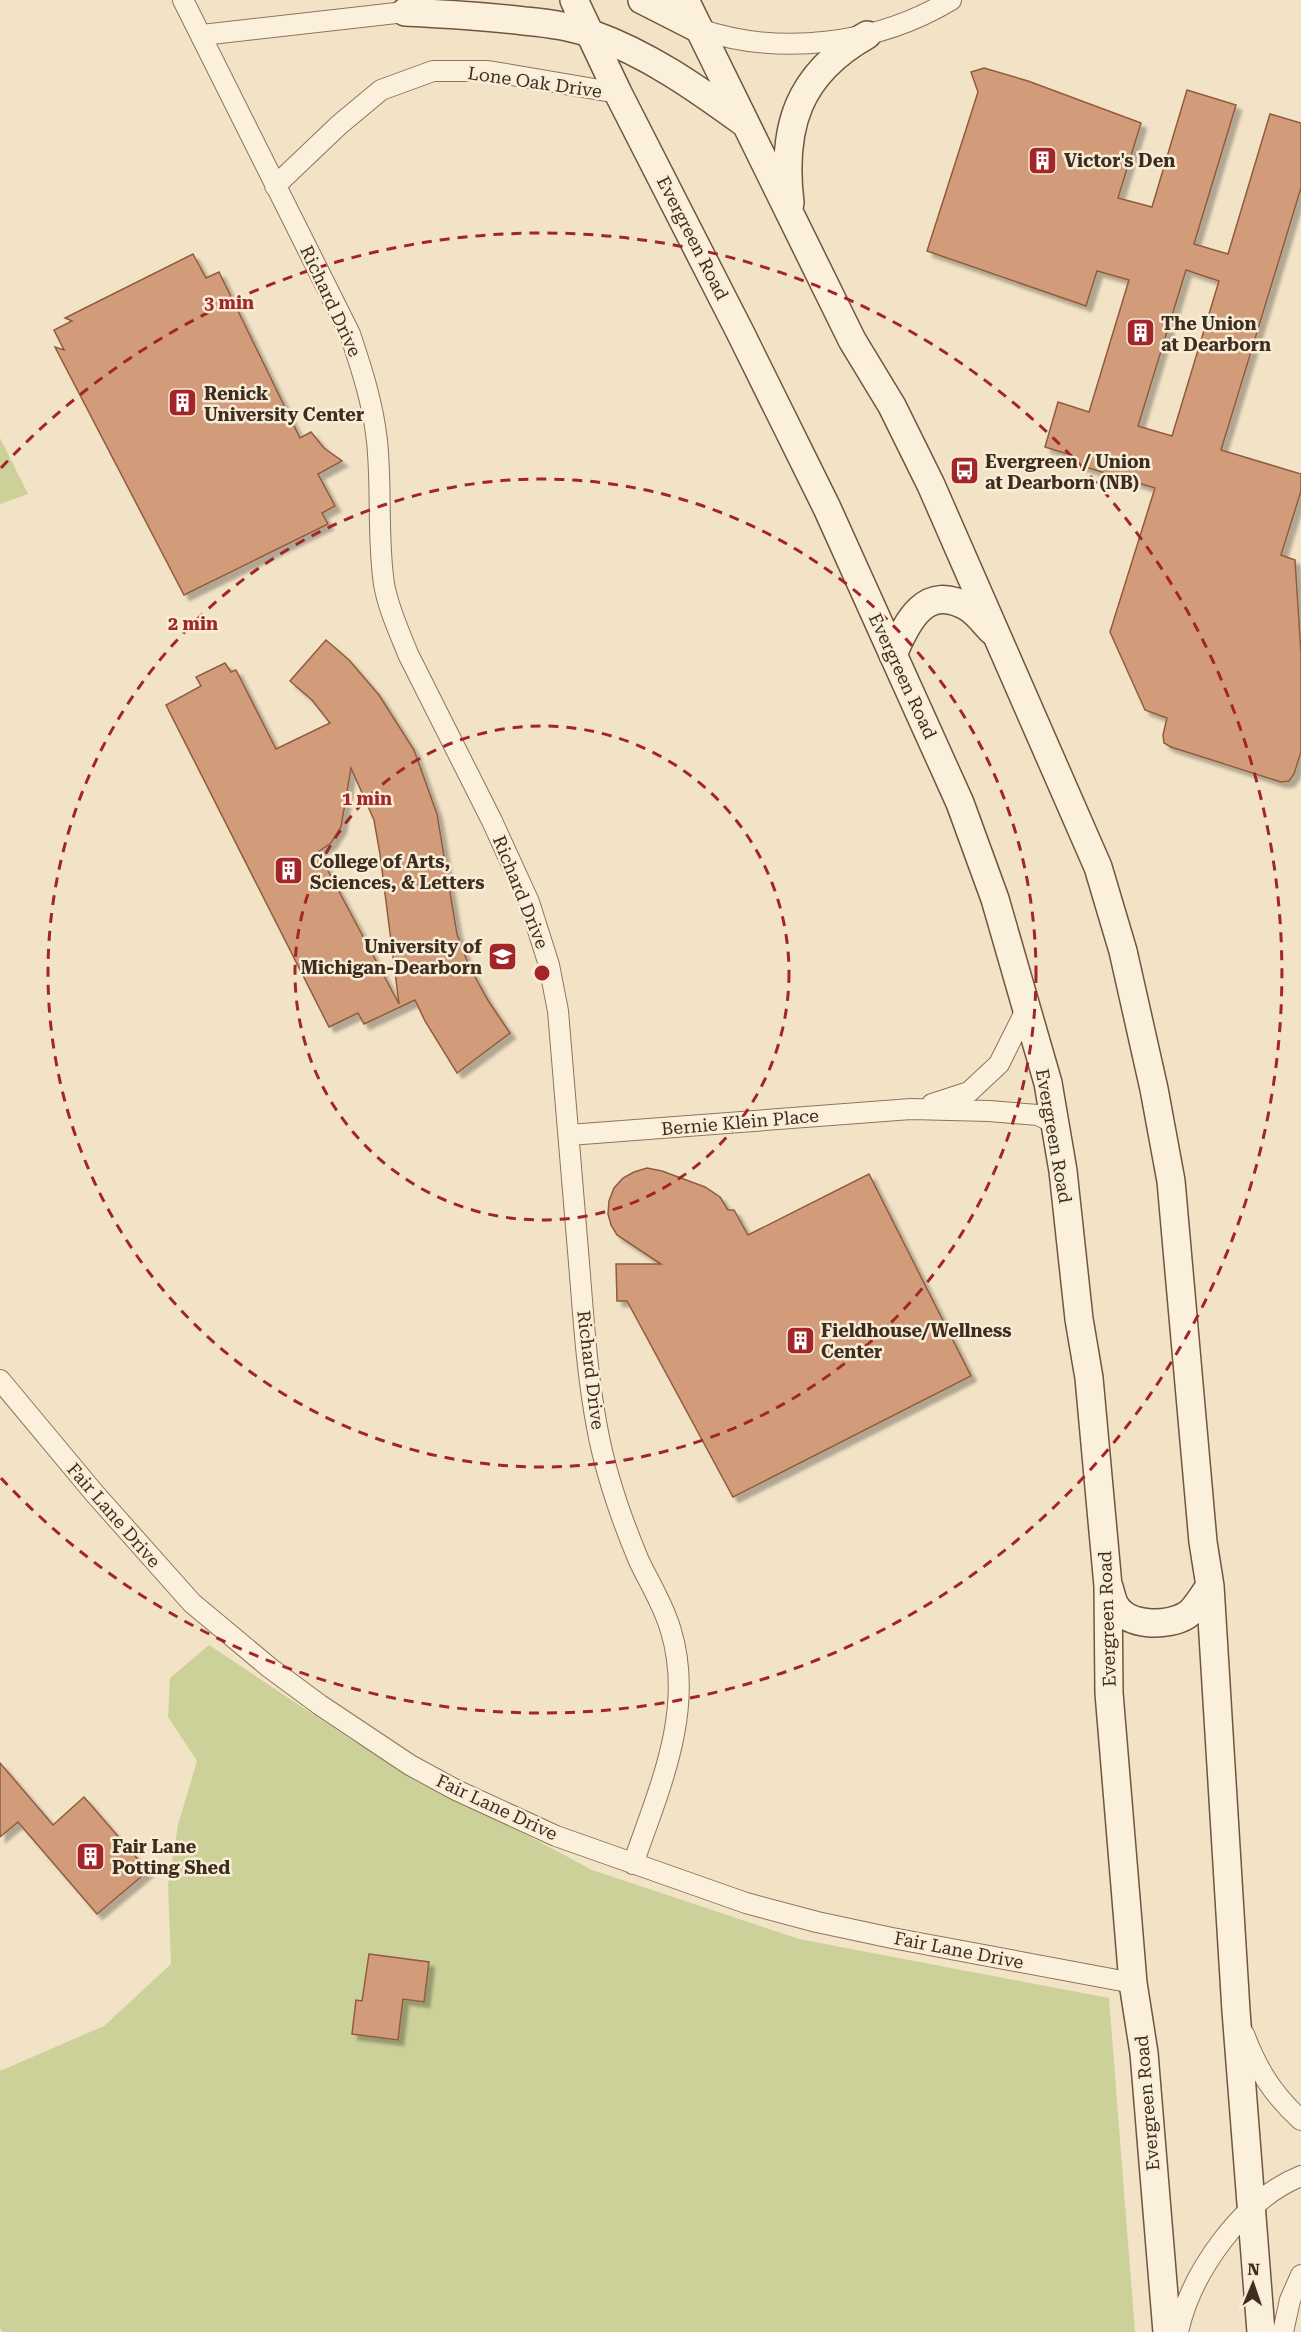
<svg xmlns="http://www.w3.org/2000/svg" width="1301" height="2332" font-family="'Roboto Serif',serif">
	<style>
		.green { fill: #ccd199 }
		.building { fill: #d29c7a; stroke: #905c3e; stroke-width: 1.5; fill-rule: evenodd; filter: url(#shadow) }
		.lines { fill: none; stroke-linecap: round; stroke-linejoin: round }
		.street-casing { stroke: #8f745a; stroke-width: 22 }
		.secondary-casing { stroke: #71553d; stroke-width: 30 }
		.street { stroke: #fbf0db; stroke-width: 20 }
		.secondary { stroke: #fbf0db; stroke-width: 27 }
		.ring { fill: none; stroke: #a3252a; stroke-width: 3; stroke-dasharray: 10 8 }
		.labels { text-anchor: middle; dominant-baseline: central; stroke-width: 5; stroke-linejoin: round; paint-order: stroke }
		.street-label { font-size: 18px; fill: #3e2d1f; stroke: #f8edd7 }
		.poi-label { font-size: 18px; font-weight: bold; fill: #3e2d1f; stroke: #f8edd7; text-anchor: start }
		.centre { fill: #a3252a; stroke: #f8edd7; stroke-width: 3 }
		.ring-label { font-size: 18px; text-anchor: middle; font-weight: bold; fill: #a3252a; stroke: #f8edd7; stroke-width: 5; stroke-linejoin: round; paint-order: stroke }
	</style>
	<defs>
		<filter id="shadow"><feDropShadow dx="5.5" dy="5.5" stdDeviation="1.5" flood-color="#0004"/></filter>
	</defs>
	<rect width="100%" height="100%" fill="#f2e3c6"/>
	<!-- green -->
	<path class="green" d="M 0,438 L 28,494 L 0,504 Z
		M 209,1645 L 353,1741 L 592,1870 L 799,1939 L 1109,1998 L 1135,2332 L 2,2332 L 0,2328 L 0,2071 L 104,2026 L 171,1964 L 168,1885 L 178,1825 L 197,1761 L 168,1717 L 170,1678 Z"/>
	<!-- building -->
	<path class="building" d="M 984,68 L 1028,81 L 1141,123 L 1118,198 L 1152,207 L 1187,90 L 1236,105 L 1194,244 L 1228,254 L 1270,114 L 1301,123 L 1301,188 L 1221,450 L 1301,474 L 1301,491 L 1281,555 L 1295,560 L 1301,653 L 1301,752 L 1294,774 L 1289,781 L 1281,782 L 1171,747 L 1164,743 L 1163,735 L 1167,718 L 1145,710 L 1110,632 L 1155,488 L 1069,462 L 1071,455 L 1045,447 L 1058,402 L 1089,412 L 1129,280 L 1097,271 L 1086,306 L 927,251 L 978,92 L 971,72 ZM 1186,270 L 1219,281 L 1172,436 L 1138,426 Z
		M 193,254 L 206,278 L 219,272 L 300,438 L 311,432 L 324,448 L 342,461 L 318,474 L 335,506 L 322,513 L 328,524 L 184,595 L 55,347 L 64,350 L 54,330 L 72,321 L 65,318 Z
		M 326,640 L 349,660 L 379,695 L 414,750 L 437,814 L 457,934 L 469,966 L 489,1002 L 510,1033 L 457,1073 L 425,1021 L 415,1000 L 364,1024 L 358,1013 L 329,1027 L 166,705 L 201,686 L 196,677 L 225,663 L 231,672 L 236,670 L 276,749 L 330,723 L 312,700 L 290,681 ZM 351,768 L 374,820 L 380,854 L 399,1004 L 318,852 L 331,843 L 341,827 Z
		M 647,1168 L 662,1171 L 705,1187 L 720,1197 L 728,1210 L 734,1210 L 748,1235 L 869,1174 L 971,1376 L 733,1497 L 627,1301 L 617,1301 L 616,1264 L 661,1264 L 617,1235 L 611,1225 L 608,1214 L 609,1201 L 614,1188 L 623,1178 L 634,1172 Z
		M 0,1763 L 53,1825 L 84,1797 L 148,1871 L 97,1914 L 18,1822 L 0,1837 Z
		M 369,1954 L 429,1962 L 424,2002 L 403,1999 L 398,2040 L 352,2034 L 356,2000 L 362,2001 Z"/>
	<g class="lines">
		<defs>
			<path id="street" d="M 183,0 L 350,334 C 362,370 373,404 377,441 C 382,489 377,537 384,584 C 388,608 399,631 408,654 L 492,821 L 529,902 L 549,965 L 558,1011 C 565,1091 571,1171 578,1251 C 583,1309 586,1369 597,1427 C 605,1472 621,1518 639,1561 C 650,1584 664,1606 671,1631 C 695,1711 659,1789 633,1864
				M 699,29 C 781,57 878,44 951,0
				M 202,35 L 405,12
				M 275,186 L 339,125 L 381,90 L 433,71 L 488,71 L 618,93
				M 932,1104 L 969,1092 L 999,1064 L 1026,1010
				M 569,1135 L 911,1109 L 989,1111 L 1038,1115 L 1056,1124
				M 0,1380 L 95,1494 L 192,1603 L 270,1668 L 320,1705 L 410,1765 L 456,1790 L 556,1836 L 746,1903 L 817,1922 L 892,1938 L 1133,1983
				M 1244,2034 C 1257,2069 1273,2095 1301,2120
				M 1178,2332 C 1191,2272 1243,2199 1301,2176
				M 1283,2332 L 1290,2300 L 1301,2275"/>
			<path id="secondary" d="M 574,0 L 618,93 L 740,332 L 827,508 L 960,803 L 995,899 L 1048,1083 L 1063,1171 L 1079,1319 L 1089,1378 L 1108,1586 L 1109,1693 L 1133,1983 L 1144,2053 L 1167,2332
				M 642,0 L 699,29
				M 685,0 L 852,340 L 892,406 L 931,485 L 1098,867 L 1123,951 L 1154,1089 L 1171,1181 L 1203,1542 L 1210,1586 L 1236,2011 L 1261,2332
				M 405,12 C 445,14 484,16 524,21 C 547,23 571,26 592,34 C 648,54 695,87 743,122
				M 790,203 C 781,127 798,74 867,35
				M 893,655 C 907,621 926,582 969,608 C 978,614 985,624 992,631
				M 1109,1587 C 1111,1593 1112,1600 1115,1605 C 1127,1627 1168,1627 1187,1615 C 1196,1609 1203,1595 1210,1586"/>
		</defs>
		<!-- street casing -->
		<use href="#street" class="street-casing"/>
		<!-- secondary casing -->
		<use href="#secondary" class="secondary-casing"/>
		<!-- street -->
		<use href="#street" class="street"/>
		<!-- secondary -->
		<use href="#secondary" class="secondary"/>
	</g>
	<!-- distance rings -->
	<g class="ring">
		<circle cx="542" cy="973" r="247"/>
		<circle cx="542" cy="973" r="494"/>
		<path d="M1 468A740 740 0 1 1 1 1478"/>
	</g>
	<!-- icons -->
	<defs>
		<symbol id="building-square" viewBox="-11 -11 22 22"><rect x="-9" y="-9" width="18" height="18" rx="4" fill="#a3252a" stroke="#f8edd7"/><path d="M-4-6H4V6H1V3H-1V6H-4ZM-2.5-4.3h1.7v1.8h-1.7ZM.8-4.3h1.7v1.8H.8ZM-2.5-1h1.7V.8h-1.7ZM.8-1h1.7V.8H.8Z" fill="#fff"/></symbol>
		<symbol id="bus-square" viewBox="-11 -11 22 22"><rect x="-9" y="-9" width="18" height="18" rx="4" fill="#a3252a" stroke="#f8edd7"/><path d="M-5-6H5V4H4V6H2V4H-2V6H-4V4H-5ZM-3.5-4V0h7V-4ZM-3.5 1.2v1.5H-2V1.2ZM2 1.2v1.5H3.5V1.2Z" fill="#fff"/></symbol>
		<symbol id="university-square" viewBox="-11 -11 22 22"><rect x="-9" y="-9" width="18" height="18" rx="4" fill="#a3252a" stroke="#f8edd7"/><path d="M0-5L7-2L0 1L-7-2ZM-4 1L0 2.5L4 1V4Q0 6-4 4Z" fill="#fff"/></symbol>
	</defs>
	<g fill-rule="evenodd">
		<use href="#building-square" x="1026" y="144" width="33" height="33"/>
		<use href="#building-square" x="1124" y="316" width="33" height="33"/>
		<use href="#building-square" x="166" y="386" width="33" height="33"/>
		<use href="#bus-square" x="948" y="454" width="33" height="33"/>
		<use href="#building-square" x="272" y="854" width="33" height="33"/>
		<use href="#university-square" x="486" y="940" width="33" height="33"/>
		<use href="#building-square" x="784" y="1324" width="33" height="33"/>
		<use href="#building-square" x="74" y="1840" width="33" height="33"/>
	</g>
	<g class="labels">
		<!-- street labels -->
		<g class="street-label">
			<text transform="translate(535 82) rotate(8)">Lone Oak Drive</text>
			<text transform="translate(693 238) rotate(63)">Evergreen Road</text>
			<text transform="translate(331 301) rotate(65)">Richard Drive</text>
			<text transform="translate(903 676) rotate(65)">Evergreen Road</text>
			<text transform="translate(521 892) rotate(68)">Richard Drive</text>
			<text transform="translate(740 1122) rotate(-5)">Bernie Klein Place</text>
			<text transform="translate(1054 1136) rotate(80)">Evergreen Road</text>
			<text transform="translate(591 1370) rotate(83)">Richard Drive</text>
			<text transform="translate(114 1515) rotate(49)">Fair Lane Drive</text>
			<text transform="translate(1107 1619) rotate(-92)">Evergreen Road</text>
			<text transform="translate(497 1807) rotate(25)">Fair Lane Drive</text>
			<text transform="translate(959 1950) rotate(11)">Fair Lane Drive</text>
			<text transform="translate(1147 2103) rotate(-95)">Evergreen Road</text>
		</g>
		<!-- poi labels -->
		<g class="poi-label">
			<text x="1064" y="160">Victor's Den</text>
			<text x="1161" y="323">The Union<tspan x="1161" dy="21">at Dearborn</tspan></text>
			<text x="204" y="393">Renick<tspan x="204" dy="21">University Center</tspan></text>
			<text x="985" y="461">Evergreen / Union<tspan x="985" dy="21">at Dearborn (NB)</tspan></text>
			<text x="310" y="861">College of Arts,<tspan x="310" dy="21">Sciences, &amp; Letters</tspan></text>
			<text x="482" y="946" text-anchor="end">University of<tspan x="482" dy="21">Michigan-Dearborn</tspan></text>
			<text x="821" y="1330">Fieldhouse/Wellness<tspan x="821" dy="21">Center</tspan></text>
			<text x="112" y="1846">Fair Lane<tspan x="112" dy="21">Potting Shed</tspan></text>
		</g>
	</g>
	<circle cx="542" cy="973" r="9" class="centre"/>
	<g class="ring-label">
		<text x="229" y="309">3 min</text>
		<text x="193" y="630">2 min</text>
		<text x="367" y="805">1 min</text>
	</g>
	<!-- north arrow -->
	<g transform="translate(1253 2284) rotate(2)" stroke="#f8edd7" stroke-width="4.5" paint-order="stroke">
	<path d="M0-4.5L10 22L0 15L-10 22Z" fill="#3e2d1f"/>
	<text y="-9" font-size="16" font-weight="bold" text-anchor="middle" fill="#3e2d1f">N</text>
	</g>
</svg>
